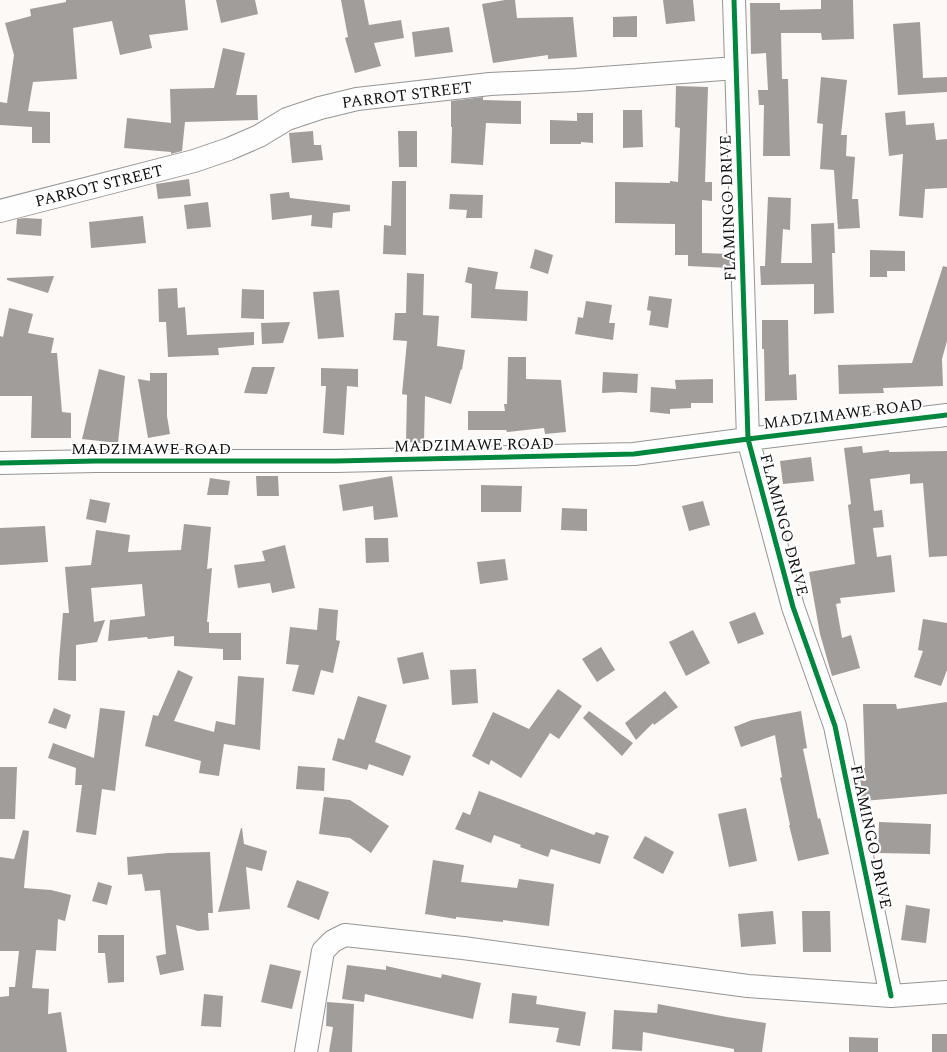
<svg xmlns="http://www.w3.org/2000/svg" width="947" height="1052" font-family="Spectral,serif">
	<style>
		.building { fill: #a09d9b }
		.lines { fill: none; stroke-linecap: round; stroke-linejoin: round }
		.street-casing { stroke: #969594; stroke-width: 24 }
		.street { stroke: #fffefe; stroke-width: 22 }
		.cycleway-casing { stroke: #fff; stroke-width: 8 }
		.cycleway { stroke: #00873e; stroke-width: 5 }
		.labels { text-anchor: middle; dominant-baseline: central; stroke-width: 4; stroke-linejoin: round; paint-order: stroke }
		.street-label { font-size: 16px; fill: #101010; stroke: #fff }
	</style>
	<rect width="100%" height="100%" fill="#fcf9f6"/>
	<!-- building -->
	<path class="building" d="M 66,0 L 185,0 L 188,30 L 149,35 L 152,48 L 120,55 L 112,21 L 73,28 L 77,79 L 33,82 L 28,111 L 50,112 L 50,143 L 32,143 L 32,127 L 0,125 L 0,102 L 7,103 L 14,55 L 5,23 L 31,16 L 30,9 L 66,2 Z
		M 216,0 L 255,0 L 258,14 L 221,23 Z
		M 341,0 L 364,0 L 369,25 L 401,20 L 404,38 L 374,43 L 381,66 L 355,73 L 345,38 L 348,37 Z
		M 505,0 L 515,0 L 517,18 L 573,17 L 577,57 L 548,59 L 548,55 L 493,63 L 482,4 Z
		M 663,0 L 693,0 L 695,21 L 666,24 Z
		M 821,0 L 853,0 L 854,39 L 822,40 L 821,33 L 781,33 L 782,79 L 788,79 L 790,156 L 763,156 L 764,105 L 759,105 L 758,90 L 768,90 L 766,53 L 751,54 L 750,3 L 780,3 L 780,10 L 821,9 Z
		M 637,16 L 637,37 L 613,37 L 613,17 Z
		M 920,22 L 923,78 L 947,77 L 947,92 L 898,95 L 893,24 Z
		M 449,27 L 453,52 L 415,57 L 412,32 Z
		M 223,48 L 245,53 L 236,95 L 257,95 L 258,120 L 185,122 L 182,151 L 171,154 L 171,152 L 124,148 L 127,118 L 171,123 L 170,89 L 214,88 Z
		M 821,77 L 847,80 L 841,135 L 847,135 L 846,156 L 855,157 L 852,199 L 858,199 L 860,228 L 838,229 L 834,170 L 820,169 L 823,124 L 817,123 Z
		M 676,86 L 708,87 L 705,182 L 712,182 L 712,201 L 702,200 L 702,253 L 730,254 L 730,268 L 688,266 L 688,255 L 675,255 L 675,224 L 615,223 L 615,182 L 670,183 L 670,181 L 678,182 L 680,128 L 675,127 Z
		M 483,97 L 483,100 L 521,101 L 521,124 L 486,123 L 483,165 L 451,163 L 452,127 L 451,127 L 451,101 Z
		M 623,110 L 642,110 L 643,147 L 623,148 Z
		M 905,111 L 906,125 L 934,123 L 936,140 L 947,139 L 947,188 L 925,189 L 923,218 L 899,216 L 903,154 L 889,156 L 885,113 Z
		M 577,113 L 593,113 L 593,143 L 581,142 L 581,144 L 550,144 L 550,120 L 577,121 Z
		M 313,131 L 314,145 L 321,145 L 323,160 L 292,163 L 289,133 Z
		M 398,131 L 417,131 L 417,167 L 399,167 Z
		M 189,179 L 191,196 L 158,199 L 156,184 Z
		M 392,181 L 406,181 L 406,255 L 383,254 L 384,225 L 391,226 Z
		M 289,192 L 290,198 L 350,205 L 350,211 L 333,213 L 332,228 L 311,226 L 312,215 L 272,220 L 270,194 Z
		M 450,194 L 483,195 L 482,218 L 466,218 L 467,210 L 449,209 Z
		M 768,197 L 791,198 L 790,230 L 783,229 L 781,263 L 812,263 L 811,224 L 834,223 L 835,253 L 832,253 L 834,313 L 814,314 L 814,284 L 761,285 L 760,266 L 765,266 Z
		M 208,202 L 211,227 L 187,229 L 184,205 Z
		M 143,216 L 146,243 L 91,248 L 89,222 Z
		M 25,218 L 42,219 L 41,236 L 16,234 L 17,219 Z
		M 535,249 L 553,255 L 548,274 L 530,268 Z
		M 870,250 L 905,251 L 905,271 L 887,271 L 887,277 L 870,277 Z
		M 943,266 L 947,267 L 947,341 L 942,359 L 943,386 L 883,388 L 884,393 L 839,394 L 838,365 L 912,363 Z
		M 468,267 L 498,272 L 495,289 L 528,291 L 527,321 L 471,318 L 472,284 L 465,282 Z
		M 407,273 L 424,274 L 423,315 L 439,316 L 437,346 L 465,350 L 462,370 L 461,369 L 451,404 L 425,396 L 424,443 L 406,442 L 407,395 L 402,394 L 407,341 L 393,340 L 395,313 L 406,313 Z
		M 54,276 L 48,293 L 7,280 L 7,278 Z
		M 177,288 L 178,308 L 185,307 L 187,335 L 254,332 L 254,345 L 218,348 L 219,355 L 168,357 L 166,322 L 159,322 L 158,289 Z
		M 242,289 L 264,290 L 264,319 L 241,318 Z
		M 339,290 L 344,337 L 318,339 L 313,292 Z
		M 649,296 L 672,299 L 668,328 L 649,325 L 651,311 L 647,310 Z
		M 586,301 L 612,305 L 609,323 L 615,323 L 613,340 L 575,334 L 578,317 L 583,318 Z
		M 9,308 L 33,314 L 28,333 L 54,338 L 51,353 L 57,353 L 62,412 L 71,413 L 71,438 L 31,438 L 32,396 L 0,396 L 0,336 L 3,337 Z
		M 762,320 L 788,320 L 789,375 L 796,374 L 797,400 L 765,401 L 764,349 L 762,349 Z
		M 290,322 L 283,343 L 262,344 L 261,323 Z
		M 508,357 L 526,357 L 526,379 L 561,380 L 566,432 L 545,434 L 544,428 L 507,432 L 506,430 L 468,430 L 468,411 L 505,411 L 504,404 L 507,404 Z
		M 252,367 L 275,367 L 267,394 L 244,393 Z
		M 321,368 L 358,369 L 358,387 L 347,386 L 344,435 L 323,433 L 326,386 L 321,386 Z
		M 99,369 L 125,376 L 118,443 L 82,439 Z
		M 603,372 L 638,374 L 637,393 L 620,392 L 602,393 Z
		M 150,373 L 167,373 L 167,416 L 170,434 L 148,438 L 138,379 L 150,381 Z
		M 713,379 L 713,403 L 691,403 L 691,408 L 670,409 L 670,414 L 650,412 L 651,387 L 676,389 L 675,380 Z
		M 862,446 L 863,453 L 889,450 L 889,452 L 947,451 L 947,556 L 929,557 L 923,483 L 910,484 L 910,474 L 870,479 L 874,511 L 882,510 L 884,527 L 873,528 L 877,557 L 891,555 L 895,592 L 840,598 L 841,603 L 836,604 L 842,638 L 851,635 L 860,668 L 832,676 L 820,634 L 809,572 L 855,564 L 848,505 L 851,504 L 844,448 Z
		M 811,457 L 814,481 L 783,484 L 780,461 Z
		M 256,476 L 278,476 L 279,496 L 257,496 Z
		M 392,476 L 398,517 L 374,520 L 373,506 L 343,511 L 339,485 Z
		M 210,478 L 230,481 L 228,495 L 207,495 Z
		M 481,485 L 522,486 L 521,512 L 481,512 Z
		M 90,499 L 110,503 L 106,523 L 86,519 Z
		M 703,501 L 710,525 L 689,531 L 682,506 Z
		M 562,508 L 587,509 L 587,531 L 561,530 Z
		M 184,524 L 211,527 L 207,569 L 212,568 L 207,622 L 209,622 L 209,633 L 241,633 L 241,660 L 223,660 L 223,649 L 174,646 L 174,636 L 148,639 L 147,637 L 108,641 L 110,620 L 145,616 L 142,584 L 91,588 L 94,622 L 105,620 L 97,642 L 76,645 L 76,681 L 58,680 L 59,660 L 63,613 L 69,613 L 65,567 L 91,565 L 96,530 L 130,535 L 128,552 L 181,550 Z
		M 45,526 L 48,562 L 0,565 L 0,528 Z
		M 365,538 L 388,538 L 389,562 L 366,563 Z
		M 285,545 L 295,588 L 272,593 L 270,583 L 238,588 L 234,565 L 265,561 L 262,551 Z
		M 505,559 L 508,580 L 480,584 L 477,562 Z
		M 319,608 L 338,610 L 336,640 L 340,641 L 333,673 L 321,670 L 314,695 L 292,691 L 299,665 L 286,664 L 290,627 L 317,630 Z
		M 755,612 L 764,634 L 738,644 L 729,622 Z
		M 923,619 L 947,623 L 947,670 L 941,686 L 914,677 L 923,651 L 918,650 Z
		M 693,630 L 710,663 L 686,676 L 669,642 Z
		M 601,647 L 615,670 L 597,682 L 582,659 Z
		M 423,652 L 429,679 L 403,684 L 397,658 Z
		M 476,669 L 478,703 L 452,705 L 450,670 Z
		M 178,670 L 193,677 L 174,721 L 214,732 L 216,721 L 235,725 L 238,676 L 264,678 L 260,750 L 224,744 L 219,776 L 199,773 L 201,761 L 145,746 L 153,715 L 158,716 Z
		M 558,689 L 582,706 L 559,739 L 550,733 L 521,778 L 491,760 L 489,765 L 472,756 L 493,712 L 529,729 Z
		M 665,691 L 678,707 L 654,725 L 653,723 L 636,740 L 625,723 Z
		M 358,696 L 387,705 L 375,742 L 411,756 L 403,776 L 369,764 L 367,770 L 332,760 L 338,738 L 344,740 Z
		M 947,702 L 947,794 L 863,801 L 859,769 L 865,768 L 863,704 L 896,704 L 897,709 Z
		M 54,708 L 71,715 L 66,729 L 48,723 Z
		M 100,708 L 125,711 L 115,791 L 102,789 L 96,835 L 76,832 L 82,785 L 75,785 L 76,768 L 48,758 L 53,743 L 94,758 Z
		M 589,711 L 633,743 L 622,756 L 583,718 Z
		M 801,711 L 807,748 L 803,749 L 818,819 L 820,818 L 829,854 L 798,861 L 789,825 L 790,825 L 780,778 L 782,777 L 775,735 L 741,747 L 734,727 L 752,720 Z
		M 298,766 L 325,768 L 324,791 L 296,789 Z
		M 0,767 L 17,767 L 15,819 L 0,819 Z
		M 479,791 L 594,835 L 596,832 L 609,836 L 600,864 L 551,849 L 548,857 L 520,847 L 521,845 L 494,835 L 491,843 L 455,829 L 463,812 L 470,815 Z
		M 324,797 L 350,800 L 389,826 L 371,853 L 350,838 L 319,834 Z
		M 746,808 L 757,861 L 729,867 L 718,814 Z
		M 879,822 L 931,824 L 930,854 L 878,853 Z
		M 241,828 L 242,828 L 244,844 L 267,851 L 262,871 L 246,867 L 250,909 L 218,912 Z
		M 23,830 L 29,831 L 24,888 L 51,890 L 71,895 L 65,921 L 58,919 L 56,951 L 36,950 L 32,988 L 49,989 L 48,1014 L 61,1012 L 67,1052 L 0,1052 L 0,997 L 9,996 L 9,987 L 15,987 L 19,951 L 0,951 L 0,857 L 14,859 Z
		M 645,836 L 674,852 L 663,874 L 633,858 Z
		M 210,852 L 213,913 L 208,913 L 209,930 L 198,931 L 176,925 L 184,970 L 160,975 L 156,956 L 166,954 L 160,890 L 145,891 L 142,874 L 128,875 L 127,857 L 168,853 Z
		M 433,860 L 464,865 L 461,882 L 517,888 L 519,879 L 554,884 L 549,926 L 503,920 L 503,922 L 456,917 L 456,919 L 425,914 Z
		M 297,880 L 329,892 L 319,920 L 287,907 Z
		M 98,882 L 112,886 L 107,905 L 92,901 Z
		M 906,905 L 930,909 L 926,943 L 901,940 Z
		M 773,911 L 776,944 L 741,947 L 738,914 Z
		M 802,911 L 830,911 L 831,952 L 803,952 Z
		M 98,935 L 124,935 L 124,982 L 108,983 L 105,953 L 98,953 Z
		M 270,964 L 301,971 L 292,1009 L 261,1002 Z
		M 347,965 L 386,970 L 386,966 L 441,978 L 442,974 L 481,983 L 473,1019 L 365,994 L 364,1002 L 342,999 Z
		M 512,993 L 537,996 L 536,1004 L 586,1012 L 580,1046 L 556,1042 L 559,1028 L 509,1023 Z
		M 204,994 L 223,996 L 221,1027 L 201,1026 Z
		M 327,1002 L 354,1004 L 352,1052 L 329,1052 L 333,1027 L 326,1026 Z
		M 658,1004 L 727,1017 L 766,1023 L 762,1052 L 734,1052 L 734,1049 L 643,1032 L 642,1051 L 612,1049 L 614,1010 L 657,1013 Z
		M 932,1034 L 947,1034 L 947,1052 L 932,1052 Z
		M 849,1037 L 878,1038 L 878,1052 L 849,1052 Z"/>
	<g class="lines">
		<defs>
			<path id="street" d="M 734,0 L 748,439 L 793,607 L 835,726 L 891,996
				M 0,211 L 194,161 L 229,149 L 259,136 L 287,119 L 320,108 L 357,99 L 490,84 L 576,80 L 736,68
				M 0,463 L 96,461 L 336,461 L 634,454 L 748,439 L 947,415
				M 306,1052 L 323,951 L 333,941 L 345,935 L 463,948 L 748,986 L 891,996 L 947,992"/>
		</defs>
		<!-- street casing -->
		<use href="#street" class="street-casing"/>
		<!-- street -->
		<use href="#street" class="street"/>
		<defs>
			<path id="cycleway" d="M 734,0 L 748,439 L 793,607 L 835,726 L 891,996
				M 0,463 L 96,461 L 336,461 L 634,454 L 748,439 L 947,415"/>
		</defs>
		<!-- cycleway casing -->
		<use href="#cycleway" class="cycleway-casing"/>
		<!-- cycleway -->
		<use href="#cycleway" class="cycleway"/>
	</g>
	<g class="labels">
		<!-- street labels -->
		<g class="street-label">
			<text transform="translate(407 95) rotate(-7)">PARROT STREET</text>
			<text transform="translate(99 186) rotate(-14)">PARROT STREET</text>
			<text transform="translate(728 208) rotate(-92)">FLAMINGO DRIVE</text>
			<text transform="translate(843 414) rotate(-7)">MADZIMAWE ROAD</text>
			<text transform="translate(474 445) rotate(-1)">MADZIMAWE ROAD</text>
			<text x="151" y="449">MADZIMAWE ROAD</text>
			<text transform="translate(784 525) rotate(75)">FLAMINGO DRIVE</text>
			<text transform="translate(871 837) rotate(78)">FLAMINGO DRIVE</text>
		</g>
	</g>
</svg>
